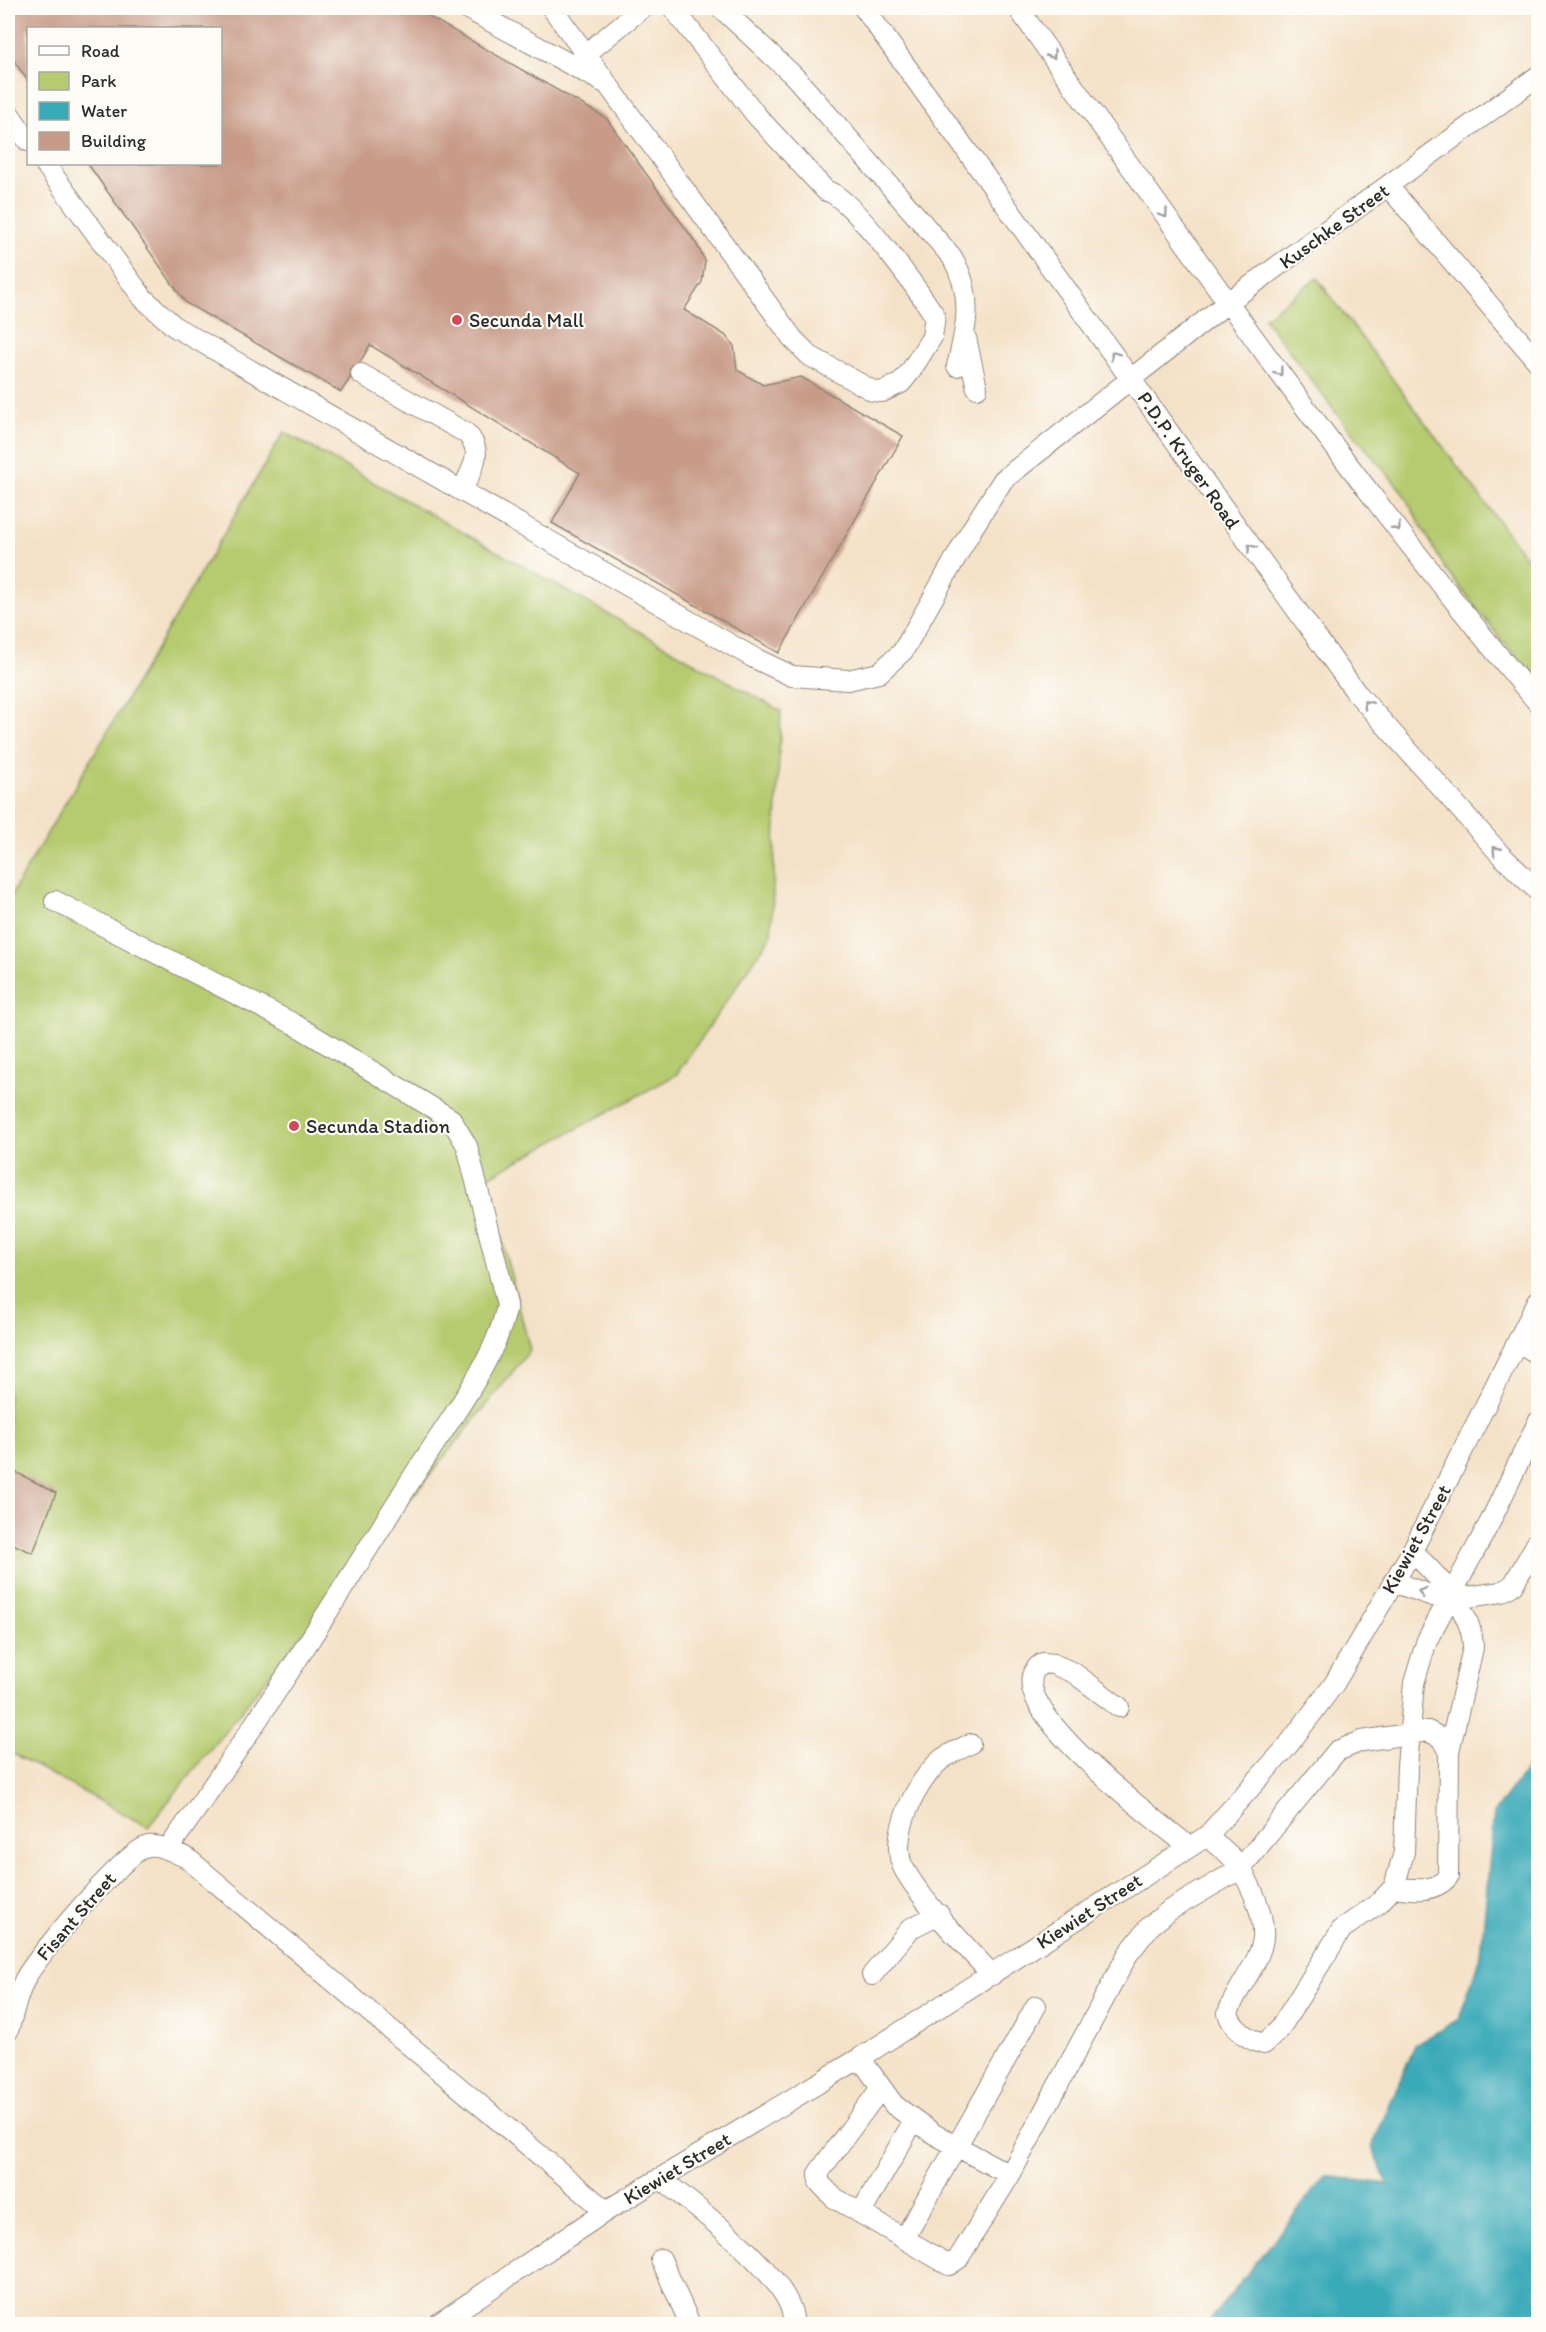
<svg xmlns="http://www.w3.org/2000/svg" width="1546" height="2332" font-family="Itim,sans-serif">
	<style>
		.green { fill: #b6cb6f; stroke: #707b4d; stroke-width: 1.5 }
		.water { fill: #3aaab8; stroke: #326a72; stroke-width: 1.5 }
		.building { fill: #c89b88 }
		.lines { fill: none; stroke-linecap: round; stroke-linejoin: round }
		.minor-casing { stroke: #90867a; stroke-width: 22 }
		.minor { stroke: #fff; stroke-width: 20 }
		.oneway { stroke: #a0a0a0 }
		.poi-dot { fill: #d1495b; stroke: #fdfcf7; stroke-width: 2 }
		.labels { text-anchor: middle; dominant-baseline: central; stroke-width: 4.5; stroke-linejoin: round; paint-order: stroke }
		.street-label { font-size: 20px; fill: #2b2b2b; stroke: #fdfcf7 }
		.poi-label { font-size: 20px; fill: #2b2b2b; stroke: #fdfcf7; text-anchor: start }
	</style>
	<rect width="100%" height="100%" fill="#fdfcf7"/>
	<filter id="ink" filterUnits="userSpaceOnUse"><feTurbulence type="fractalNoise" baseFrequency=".0167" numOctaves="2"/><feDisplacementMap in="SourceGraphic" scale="12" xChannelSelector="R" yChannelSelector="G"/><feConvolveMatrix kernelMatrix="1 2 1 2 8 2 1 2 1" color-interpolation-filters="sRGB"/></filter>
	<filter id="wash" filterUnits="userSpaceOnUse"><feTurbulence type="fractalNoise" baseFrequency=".008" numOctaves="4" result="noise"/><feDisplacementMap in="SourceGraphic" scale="24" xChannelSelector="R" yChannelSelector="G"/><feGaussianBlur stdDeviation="1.35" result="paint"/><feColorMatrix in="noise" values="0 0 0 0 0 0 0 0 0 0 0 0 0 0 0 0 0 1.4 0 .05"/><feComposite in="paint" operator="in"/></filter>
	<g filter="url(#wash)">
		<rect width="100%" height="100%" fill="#f4e2c8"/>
		<!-- green -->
		<path class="green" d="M 1317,278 L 1538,574 L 1538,678 L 1503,642 L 1445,568 L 1401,490 L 1340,418 L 1264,318 Z
			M 284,432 L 781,711 L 771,936 L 676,1075 L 486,1178 L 530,1350 L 148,1827 L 8,1751 L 8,900 Z"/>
		<!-- water -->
		<path class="water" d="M 1538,1754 L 1538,2324 L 1207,2324 L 1325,2176 L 1388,2184 L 1372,2146 L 1415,2045 L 1459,2019 L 1481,1954 L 1494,1812 Z"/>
		<g id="blocks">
			<!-- building -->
			<path class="building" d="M 8,8 L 414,8 L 606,118 L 696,243 L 705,261 L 702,282 L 684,310 L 725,335 L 734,346 L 737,370 L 763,385 L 801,377 L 903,436 L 779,653 L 552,523 L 580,473 L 370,345 L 360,362 L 351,368 L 350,378 L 341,392 L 186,303 L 88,164 L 220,164 L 220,28 L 28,28 L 28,81 L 8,52 Z
				M 8,1468 L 56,1493 L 33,1553 L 8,1542 Z"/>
		</g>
	</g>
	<g filter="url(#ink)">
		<use href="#blocks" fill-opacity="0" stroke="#90867a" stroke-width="1.5"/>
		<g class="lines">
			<defs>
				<path id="minor" d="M 466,8 L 603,82
					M 552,8 L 793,339 L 810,356 L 873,391 L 882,392 L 901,383 L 910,372 L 932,337 L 935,316 C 920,293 848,192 826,191 L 756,115 L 673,8
					M 721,8 L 795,77 L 952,257 C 974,295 967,326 957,366
					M 864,8 L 1355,691 L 1501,855 L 1538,891
					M 1018,8 C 1185,244 1352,482 1538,703
					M 586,54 L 642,8
					M 8,112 L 28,141
					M 45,164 L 143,298 L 175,327 L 754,658 L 792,676 L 848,680 L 879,673 L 903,651 L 972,529 L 1003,480 L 1227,303 L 1538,76
					M 1388,186 L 1538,362
					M 966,338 L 977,388
					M 361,374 L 466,433 C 486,453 471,469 462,491
					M 55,901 L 294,1024 L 451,1119 L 467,1146 L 507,1305 C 497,1359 446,1425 416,1472 C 336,1600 256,1727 168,1849
					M 1518,1342 L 1538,1354
					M 1412,1551 C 1438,1577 1473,1610 1473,1648 L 1449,1751
					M 1393,1582 L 1433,1596 L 1468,1597 L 1501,1592 L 1513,1585 L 1538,1541
					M 1119,1707 L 1074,1673 L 1053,1664 L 1043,1663 C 985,1695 1163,1825 1188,1846
					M 970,1744 C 961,1749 950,1753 942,1759 C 917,1779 887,1839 904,1869 C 923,1903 965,1945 992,1975
					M 1207,1836 C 1216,1844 1227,1851 1235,1861 C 1249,1880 1265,1913 1263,1938 C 1260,1964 1236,1988 1228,2013 C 1231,2027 1249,2041 1264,2044 L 1279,2030 L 1342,1929 L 1379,1903 L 1394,1887 L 1404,1852 L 1407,1766 L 1414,1683 L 1427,1640 L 1490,1522 L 1538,1422
					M 872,1975 L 911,1928 L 939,1914
					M 8,2031 C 13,2014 17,1995 25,1979 C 37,1956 126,1850 148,1846 C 161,1844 176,1853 187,1858 L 606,2211
					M 860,2058 L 894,2105 L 934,2134 L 1010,2175
					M 880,2089 L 819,2172 L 819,2182 L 833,2197 L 949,2265 L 958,2259 L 1010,2175 L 1128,1954 L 1150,1926 L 1170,1910 L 1240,1869 L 1337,1751 L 1362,1741 L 1428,1731 L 1443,1739 L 1449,1751 L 1448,1877 C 1434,1893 1414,1890 1394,1887
					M 660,2178 C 692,2205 798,2281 793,2324
					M 861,2213 L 914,2120
					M 905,2237 L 1036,2006
					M 661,2259 L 690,2324
					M 438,2324 L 606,2211 L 860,2058 L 1207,1836 L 1286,1748 L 1334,1684 L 1412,1551 L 1538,1301"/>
			</defs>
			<!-- minor casing -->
			<use href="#minor" class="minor-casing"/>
			<!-- minor -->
			<use href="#minor" class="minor"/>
		</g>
		<!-- one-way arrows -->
		<defs><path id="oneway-chevron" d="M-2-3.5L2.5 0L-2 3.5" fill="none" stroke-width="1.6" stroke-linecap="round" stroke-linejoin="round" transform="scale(1.5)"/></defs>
		<g class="oneway">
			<use href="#oneway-chevron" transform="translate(1052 55) rotate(55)"/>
			<use href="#oneway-chevron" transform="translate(1164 214) rotate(55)"/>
			<use href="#oneway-chevron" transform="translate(1114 355) rotate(-126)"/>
			<use href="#oneway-chevron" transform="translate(1279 372) rotate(53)"/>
			<use href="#oneway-chevron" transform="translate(1397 527) rotate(53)"/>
			<use href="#oneway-chevron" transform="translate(1251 548) rotate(-125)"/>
			<use href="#oneway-chevron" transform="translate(1367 704) rotate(-131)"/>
			<use href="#oneway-chevron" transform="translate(1496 850) rotate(-132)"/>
			<use href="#oneway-chevron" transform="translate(1422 1592) rotate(-162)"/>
		</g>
	</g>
	<!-- markers -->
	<g class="poi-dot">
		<circle cx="457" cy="320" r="6"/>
		<circle cx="294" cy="1126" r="6"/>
	</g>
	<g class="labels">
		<!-- street labels -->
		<g class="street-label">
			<text transform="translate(1334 226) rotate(-36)">Kuschke Street</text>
			<text transform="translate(1189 460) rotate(55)">P.D.P. Kruger Road</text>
			<text transform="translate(1416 1539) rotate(-61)">Kiewiet Street</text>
			<text transform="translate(1089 1911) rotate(-33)">Kiewiet Street</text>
			<text transform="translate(76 1916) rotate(-49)">Fisant Street</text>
			<text transform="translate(677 2168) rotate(-31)">Kiewiet Street</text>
		</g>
		<!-- poi labels -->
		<g class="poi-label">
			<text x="469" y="320">Secunda Mall</text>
			<text x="306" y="1126">Secunda Stadion</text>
		</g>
	</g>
	<!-- margin -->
	<rect width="1546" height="2332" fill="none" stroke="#fdfcf7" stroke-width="30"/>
	<!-- legend -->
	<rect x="27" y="27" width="195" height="138" fill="#fdfcf7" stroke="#a9a8a5" stroke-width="1.5"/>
	<rect x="39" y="46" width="30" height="9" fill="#ffffff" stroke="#a9a8a5" stroke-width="1.5"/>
	<text x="81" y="57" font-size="18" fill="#2b2b2b">Road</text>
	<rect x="39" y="72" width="30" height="18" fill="#b6cb6f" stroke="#a9a8a5" stroke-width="1.5"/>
	<text x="81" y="87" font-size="18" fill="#2b2b2b">Park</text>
	<rect x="39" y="102" width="30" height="18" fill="#3aaab8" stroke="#a9a8a5" stroke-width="1.5"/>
	<text x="81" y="117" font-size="18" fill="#2b2b2b">Water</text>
	<rect x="39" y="132" width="30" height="18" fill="#c89b88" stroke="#a9a8a5" stroke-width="1.5"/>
	<text x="81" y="147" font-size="18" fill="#2b2b2b">Building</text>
</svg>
